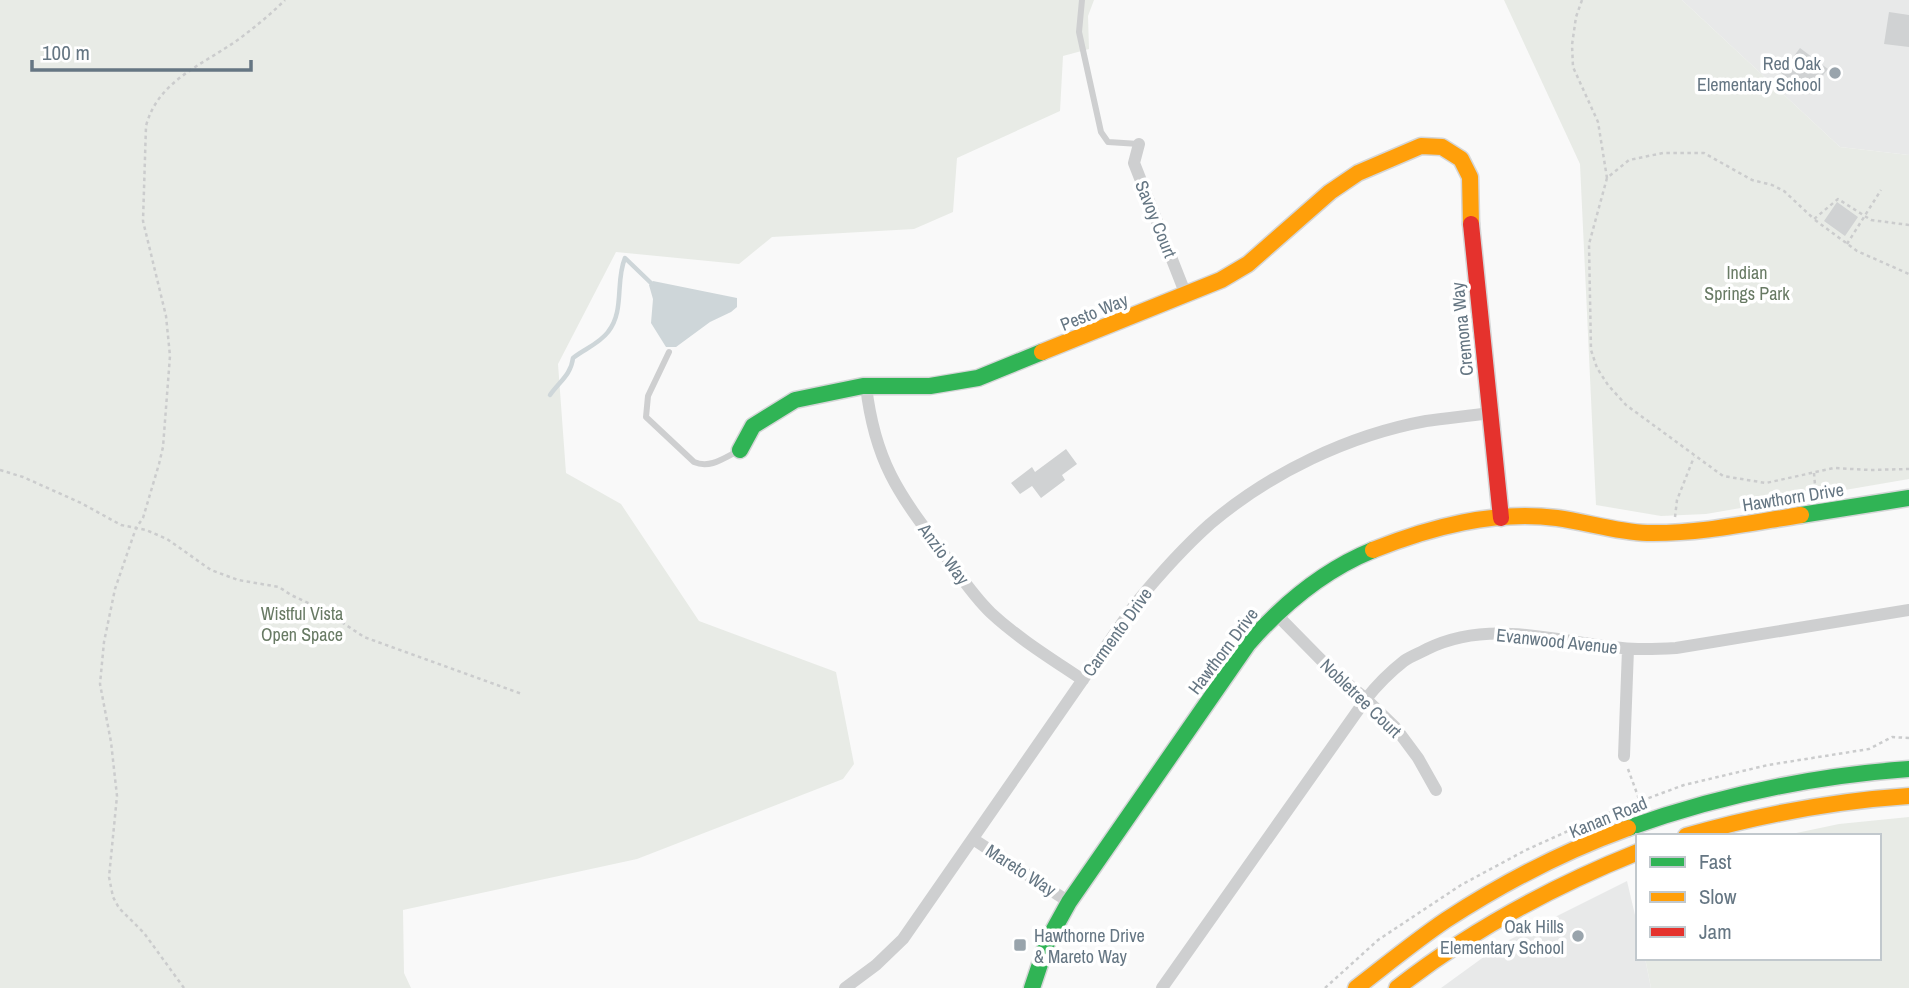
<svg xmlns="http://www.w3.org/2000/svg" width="1909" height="988" font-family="'Archivo Narrow',sans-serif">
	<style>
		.built { fill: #e8e9e9 }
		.green { fill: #e8ebe6 }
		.water { fill: #ced6d9 }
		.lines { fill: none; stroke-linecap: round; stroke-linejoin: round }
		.stream { stroke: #ced6d9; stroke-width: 4.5 }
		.building { fill: #d0d2d3 }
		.fast-casing { stroke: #d5d6d7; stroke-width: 19 }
		.slow-casing { stroke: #d5d6d7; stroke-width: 19 }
		.jam-casing { stroke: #d5d6d7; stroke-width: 19 }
		.path { stroke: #cbcccd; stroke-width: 2.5; stroke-dasharray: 3.5 3.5; stroke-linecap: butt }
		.lane { stroke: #cecfd0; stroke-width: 6 }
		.street { stroke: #cecfd0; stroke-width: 12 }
		.fast { stroke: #30b455; stroke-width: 16 }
		.slow { stroke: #ff9f0a; stroke-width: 16 }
		.jam { stroke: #e5322d; stroke-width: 16 }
		.poi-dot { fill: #99a4ac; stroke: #fff; stroke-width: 2.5 }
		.labels { text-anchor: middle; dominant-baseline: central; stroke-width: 7; stroke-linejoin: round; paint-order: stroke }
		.poi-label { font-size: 18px; fill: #657683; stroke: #fff; text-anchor: end }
		.street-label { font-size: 18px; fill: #657683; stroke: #fff }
		.park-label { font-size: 18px; fill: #687a64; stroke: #fff }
	</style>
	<rect width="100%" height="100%" fill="#f9f9f9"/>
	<!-- built -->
	<path class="built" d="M 1682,0 L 1909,0 L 1909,155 L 1840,147 Z
		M 1627,881 L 1638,928 L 1638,958 L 1645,958 L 1651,988 L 1441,988 L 1503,943 Z"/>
	<!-- green -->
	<path class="green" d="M 0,0 L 1094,0 L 1088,16 L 1089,49 L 1063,56 L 1060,111 L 957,158 L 953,212 L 914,229 L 772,237 L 739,264 L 616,252 L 558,364 L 566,473 L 621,504 L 699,621 L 836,672 L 854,764 L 843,779 L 637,859 L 403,910 L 404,973 L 411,988 L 0,988 Z
		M 1504,0 L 1682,0 L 1840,147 L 1909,155 L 1909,479 L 1706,514 L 1661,516 L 1596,505 L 1580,164 Z
		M 1909,817 L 1909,988 L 1651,988 L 1645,958 L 1879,958 L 1879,836 L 1782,836 L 1839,824 Z"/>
	<!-- water -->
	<path class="water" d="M 653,281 L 737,298 L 737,307 L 731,312 L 710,322 L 676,347 L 666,347 L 651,323 L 653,299 L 649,285 Z"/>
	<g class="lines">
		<!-- stream -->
		<path class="stream" d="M 550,395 C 559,382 571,375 573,358 C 584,349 599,344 608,332 C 625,311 615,281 625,258 L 651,283"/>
	</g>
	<!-- building -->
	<path class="building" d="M 1889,12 L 1909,15 L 1909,47 L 1884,44 Z
		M 1800,48 L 1828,69 L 1810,91 L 1795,79 L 1793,82 L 1781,73 Z
		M 1837,202 L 1858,217 L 1845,236 L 1824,221 Z
		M 1066,449 L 1077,464 L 1062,475 L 1065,480 L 1041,498 L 1032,486 L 1020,494 L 1011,483 L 1032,467 L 1035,472 Z"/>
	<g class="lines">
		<defs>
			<path id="fast" d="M 740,450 L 753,426 L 795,400 L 863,386 L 930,386 L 978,378 L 1042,352
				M 1801,515 L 1909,498
				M 1628,828 C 1720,795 1812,776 1909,769
				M 1032,988 L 1048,940 L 1069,902 L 1248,644 C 1283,604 1324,570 1373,550"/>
			<path id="slow" d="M 1042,352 L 1221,280 L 1248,264 L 1330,192 L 1358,173 L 1421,146 L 1442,147 L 1461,159 L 1470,177 L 1471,224
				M 1373,550 C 1431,527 1494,510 1557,518 C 1587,522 1616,532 1647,533 C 1699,534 1750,523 1801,515
				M 1686,836 C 1759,815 1833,801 1909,796
				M 1356,988 C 1386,965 1415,941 1446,920 C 1503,883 1564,851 1628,828
				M 1397,988 C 1471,930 1551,887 1638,852"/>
			<path id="jam" d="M 1471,224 L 1501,518"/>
		</defs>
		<!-- fast casing -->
		<use href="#fast" class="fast-casing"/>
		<!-- slow casing -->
		<use href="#slow" class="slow-casing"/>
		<!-- jam casing -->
		<use href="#jam" class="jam-casing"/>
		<!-- path -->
		<path class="path" d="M 1582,0 L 1576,17 L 1572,45 L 1573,67 L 1598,122 L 1607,178 L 1629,160 L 1663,153 L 1704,153 L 1752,180 L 1772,185 L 1784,191 L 1814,219 L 1838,199 L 1871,220 L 1909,225
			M 1607,178 L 1589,244 L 1591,350 L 1597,368 L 1608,385 L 1626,405 L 1723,476 L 1766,483 L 1834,468 L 1870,470 L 1909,469
			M 1815,220 L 1857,251 L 1909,274
			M 1847,244 L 1881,190
			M 0,470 L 23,477 L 81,503 L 121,525 L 146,530 L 167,539 L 211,570 L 238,580 L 279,587 L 291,595 L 325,611 L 364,637 L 522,694
			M 1814,473 L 1816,497
			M 1675,517 L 1677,500 L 1694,457
			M 1628,769 L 1639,799
			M 184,988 L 144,933 L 119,908 L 113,897 L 109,877 L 117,796 L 111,742 L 100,684 L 104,642 L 115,589 L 136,528 L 143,518 L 159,464 L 163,447 L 170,356 L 166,316 L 143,221 L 146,126 C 158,80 203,65 239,39 C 255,27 271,14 285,0
			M 1325,988 L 1378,940 L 1461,885 L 1526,850 L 1608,813 L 1684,785 L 1768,765 L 1869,749 L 1892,737 L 1909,738"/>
		<!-- lane -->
		<path class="lane" d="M 1082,0 L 1079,32 L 1101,132 L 1108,142 L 1139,144
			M 669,352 L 648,396 L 646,417 L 694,462 C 710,469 724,458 738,451"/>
		<!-- street -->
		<path class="street" d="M 1139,144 L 1134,163 L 1186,295
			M 866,386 C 875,463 899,494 944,554 C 959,574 973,596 991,613 C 1019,639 1052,659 1083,680
			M 1275,613 L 1333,672 L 1366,699 L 1395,727 L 1418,758 L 1436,790
			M 1624,756 L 1628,649
			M 973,839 L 1069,902
			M 845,988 L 876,965 L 903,939 L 1136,603 C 1159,575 1183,548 1210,524 C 1270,473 1349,435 1426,421 C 1447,418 1469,416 1490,413
			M 1162,988 L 1366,699 C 1377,685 1390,672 1404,661 C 1411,656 1420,653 1427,649 C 1490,618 1557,642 1622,648 C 1640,650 1658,649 1676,648 L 1909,610"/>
		<!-- fast -->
		<use href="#fast" class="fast"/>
		<!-- slow -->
		<use href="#slow" class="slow"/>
		<!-- jam -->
		<use href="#jam" class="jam"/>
	</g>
	<!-- markers -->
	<g class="poi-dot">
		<circle cx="1835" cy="73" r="7"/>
		<circle cx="1578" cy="936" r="7"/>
		<rect x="1013" y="938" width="14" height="14" rx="3.5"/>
	</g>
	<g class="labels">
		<!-- poi labels -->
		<g class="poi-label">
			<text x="1821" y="63">Red Oak<tspan x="1821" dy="21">Elementary School</tspan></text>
			<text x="1564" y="926">Oak Hills<tspan x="1564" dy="21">Elementary School</tspan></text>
			<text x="1034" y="935" text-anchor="start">Hawthorne Drive<tspan x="1034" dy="21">&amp; Mareto Way</tspan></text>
		</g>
		<!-- street labels -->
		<g class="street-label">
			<text transform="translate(1156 219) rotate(68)">Savoy Court</text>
			<text transform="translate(1094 312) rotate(-22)">Pesto Way</text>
			<text transform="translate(1462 329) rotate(-96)">Cremona Way</text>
			<text transform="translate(1793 497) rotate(-9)">Hawthorn Drive</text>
			<text transform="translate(944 554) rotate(53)">Anzio Way</text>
			<text transform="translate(1117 632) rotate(-54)">Carmento Drive</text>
			<text transform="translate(1557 641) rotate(6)">Evanwood Avenue</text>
			<text transform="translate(1223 651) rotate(-53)">Hawthorn Drive</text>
			<text transform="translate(1361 698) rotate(44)">Nobletree Court</text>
			<text transform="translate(1608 817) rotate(-22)">Kanan Road</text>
			<text transform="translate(1021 870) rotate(33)">Mareto Way</text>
		</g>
		<!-- park labels -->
		<g class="park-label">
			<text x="1747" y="272">Indian<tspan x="1747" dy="21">Springs Park</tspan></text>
			<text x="302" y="613">Wistful Vista<tspan x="302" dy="21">Open Space</tspan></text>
		</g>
	</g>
	<!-- legend -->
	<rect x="1636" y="834" width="245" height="126" fill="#ffffff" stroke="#c1c8cd" stroke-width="2"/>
	<rect x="1650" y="857" width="35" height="10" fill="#30b455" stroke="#c1c8cd" stroke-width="2"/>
	<text x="1699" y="869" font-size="21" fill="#657683">Fast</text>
	<rect x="1650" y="892" width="35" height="10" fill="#ff9f0a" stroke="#c1c8cd" stroke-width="2"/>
	<text x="1699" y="904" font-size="21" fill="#657683">Slow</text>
	<rect x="1650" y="927" width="35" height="10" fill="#e5322d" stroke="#c1c8cd" stroke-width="2"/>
	<text x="1699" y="939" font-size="21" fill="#657683">Jam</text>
	<!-- scale -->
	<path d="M32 60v10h219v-10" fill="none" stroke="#657683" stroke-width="3.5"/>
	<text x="42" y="60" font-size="21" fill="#657683" stroke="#ffffff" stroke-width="5" paint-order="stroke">100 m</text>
</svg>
